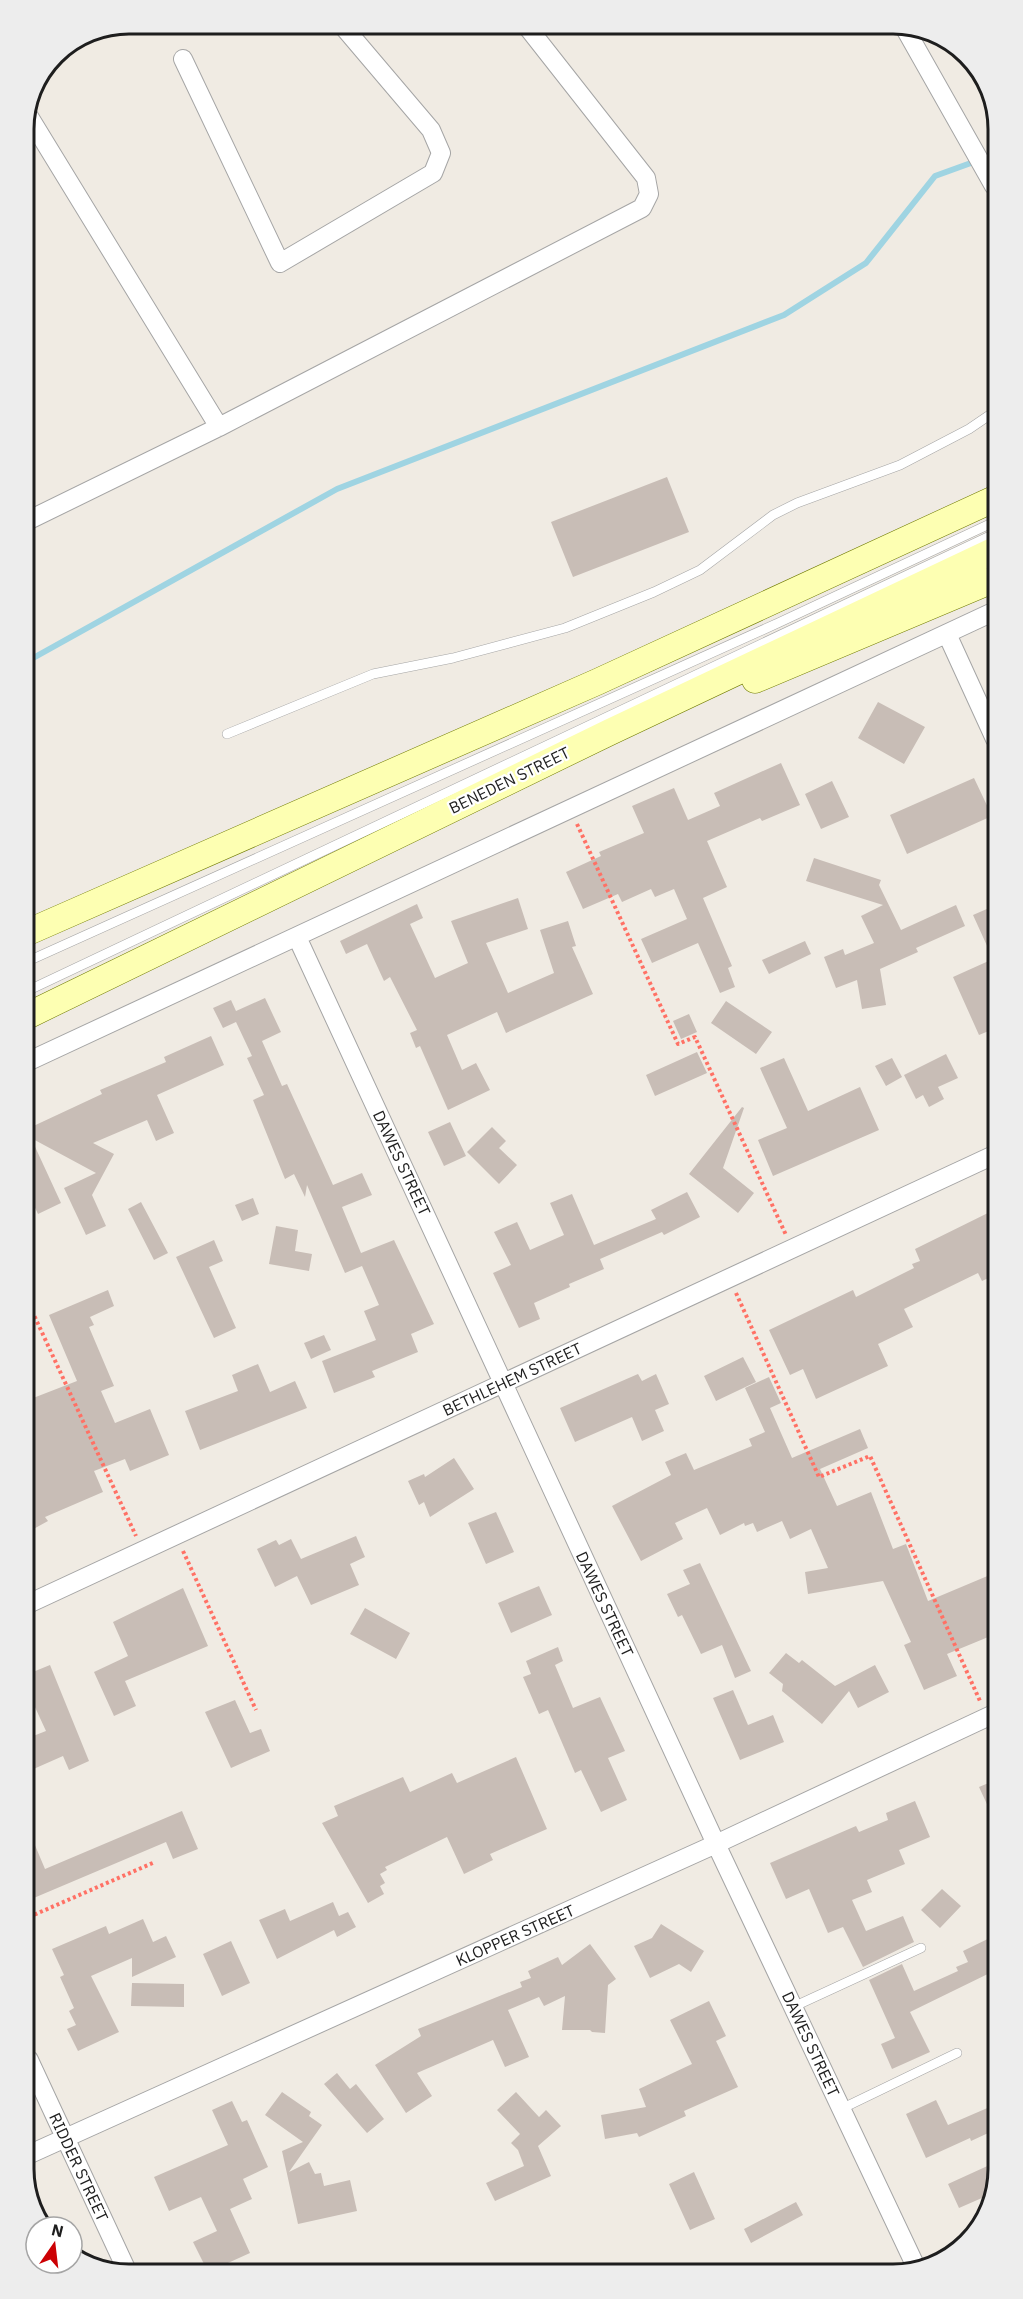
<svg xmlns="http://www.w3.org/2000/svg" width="1023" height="2299" font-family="'IBM Plex Sans',sans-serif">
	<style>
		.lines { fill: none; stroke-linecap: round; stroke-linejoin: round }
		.stream { stroke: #9fd4e2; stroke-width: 6 }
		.building { fill: #c8bdb6 }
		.service-casing { stroke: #a5a5a5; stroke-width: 10 }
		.minor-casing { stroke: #a5a5a5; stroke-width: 20 }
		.secondary-casing { stroke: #6f7a00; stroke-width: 27 }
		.path { stroke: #ff7165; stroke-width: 4; stroke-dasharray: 3 3; stroke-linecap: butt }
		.service { stroke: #fff; stroke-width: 9 }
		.minor { stroke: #fff; stroke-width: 18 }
		.secondary { stroke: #fdffb2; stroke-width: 26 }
		.labels { text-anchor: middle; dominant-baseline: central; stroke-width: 4.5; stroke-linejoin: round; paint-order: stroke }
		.street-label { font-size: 16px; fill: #1e1e1e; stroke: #fff }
		.rim { fill: none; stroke: #1e1e1e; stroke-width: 3 }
	</style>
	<rect width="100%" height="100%" fill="#f0ebe3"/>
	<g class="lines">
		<!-- stream -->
		<path class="stream" d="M 26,662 L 337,489 L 784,315 L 866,263 L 935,176 L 993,155"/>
	</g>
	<!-- building -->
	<path class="building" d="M 667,477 L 689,532 L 573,577 L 551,522 Z
		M 878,702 L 925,727 L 904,764 L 858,738 Z
		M 781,763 L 800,805 L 762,821 L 760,818 L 707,841 L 727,887 L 703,898 L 732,966 L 728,968 L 735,987 L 720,993 L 698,943 L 652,963 L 641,939 L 687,919 L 674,889 L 655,897 L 651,889 L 622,902 L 618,894 L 583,909 L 566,872 L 601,856 L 599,852 L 644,833 L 632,806 L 674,788 L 688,820 L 720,806 L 714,793 Z
		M 974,778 L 992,816 L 907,854 L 890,815 Z
		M 832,781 L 849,817 L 821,829 L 805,794 Z
		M 814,858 L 881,880 L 879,885 L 901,930 L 956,905 L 965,926 L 916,948 L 918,952 L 880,969 L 886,1005 L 862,1009 L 857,980 L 836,988 L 824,957 L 843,949 L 845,955 L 874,943 L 861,916 L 883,905 L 806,881 Z
		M 518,898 L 528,929 L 486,943 L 508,993 L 554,973 L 540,930 L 568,921 L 576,946 L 572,947 L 593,994 L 506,1033 L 497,1012 L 447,1035 L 462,1070 L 476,1063 L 490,1090 L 448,1110 L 420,1046 L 416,1048 L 410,1033 L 417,1030 L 390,977 L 384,981 L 367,944 L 346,954 L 340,941 L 417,904 L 423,918 L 410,924 L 435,978 L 468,963 L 451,921 Z
		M 996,905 L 996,1028 L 979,1035 L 953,977 L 993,959 L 973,915 Z
		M 805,941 L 811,954 L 769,974 L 762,960 Z
		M 265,998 L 281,1032 L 262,1041 L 282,1086 L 287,1084 L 333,1185 L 362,1173 L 372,1195 L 342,1207 L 361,1253 L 394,1240 L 434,1324 L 411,1334 L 418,1352 L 372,1371 L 375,1377 L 334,1393 L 322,1361 L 376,1340 L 364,1311 L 379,1305 L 362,1266 L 345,1273 L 307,1185 L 305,1197 L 294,1174 L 285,1179 L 253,1100 L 264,1095 L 247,1058 L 252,1056 L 236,1022 L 223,1028 L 213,1008 L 231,1000 L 236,1011 Z
		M 726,1001 L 772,1032 L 756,1054 L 711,1023 Z
		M 689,1014 L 697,1032 L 681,1039 L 673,1021 Z
		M 211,1036 L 224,1065 L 157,1095 L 174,1133 L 156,1141 L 147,1120 L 93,1143 L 114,1154 L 92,1195 L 106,1226 L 86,1235 L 64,1188 L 96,1173 L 31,1138 L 61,1203 L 38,1214 L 27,1191 L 27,1129 L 102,1094 L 100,1090 L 166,1062 L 164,1057 Z
		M 697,1052 L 707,1073 L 655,1096 L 646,1075 Z
		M 946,1054 L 958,1078 L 938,1087 L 944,1099 L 929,1107 L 923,1095 L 916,1099 L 904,1075 Z
		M 784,1058 L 808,1111 L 860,1087 L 879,1130 L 773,1176 L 758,1140 L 787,1128 L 760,1068 Z
		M 892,1058 L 902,1077 L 886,1086 L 875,1066 Z
		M 742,1107 L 744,1108 L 723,1168 L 754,1193 L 738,1213 L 689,1174 Z
		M 450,1122 L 466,1156 L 444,1166 L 428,1132 Z
		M 492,1127 L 506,1141 L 499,1148 L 517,1165 L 499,1184 L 467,1152 Z
		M 687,1192 L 700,1217 L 664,1235 L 662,1232 L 600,1259 L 604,1269 L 569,1284 L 570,1287 L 534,1303 L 540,1319 L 519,1328 L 493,1273 L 511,1265 L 494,1232 L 517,1222 L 530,1250 L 564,1235 L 550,1203 L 572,1194 L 594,1245 L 656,1219 L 651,1210 Z
		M 253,1198 L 259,1214 L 242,1221 L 235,1205 Z
		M 141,1202 L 168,1253 L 154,1260 L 128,1209 Z
		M 996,1209 L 997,1274 L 982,1281 L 978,1273 L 904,1309 L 913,1327 L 878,1344 L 888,1366 L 816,1399 L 803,1369 L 790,1375 L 769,1330 L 853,1290 L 856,1297 L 914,1268 L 912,1264 L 920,1261 L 915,1249 Z
		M 276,1226 L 298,1230 L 295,1251 L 312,1254 L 309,1271 L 269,1264 Z
		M 214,1240 L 223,1261 L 209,1267 L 236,1328 L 214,1338 L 176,1257 Z
		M 108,1290 L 114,1306 L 90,1317 L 94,1325 L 89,1327 L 114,1386 L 101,1391 L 115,1423 L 150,1409 L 169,1455 L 130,1471 L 125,1459 L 94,1471 L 103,1492 L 45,1517 L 48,1521 L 28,1532 L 28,1400 L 77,1381 L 49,1315 Z
		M 324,1335 L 331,1350 L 311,1359 L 304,1343 Z
		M 743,1357 L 756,1382 L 716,1401 L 704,1376 Z
		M 258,1364 L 270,1392 L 295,1381 L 307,1408 L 200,1450 L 185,1411 L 238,1391 L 232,1375 Z
		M 638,1374 L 642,1381 L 656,1374 L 669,1404 L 655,1410 L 664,1431 L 642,1441 L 632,1417 L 575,1442 L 560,1408 Z
		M 769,1377 L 781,1403 L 770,1408 L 792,1458 L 860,1429 L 868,1448 L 820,1469 L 837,1506 L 871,1492 L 893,1549 L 906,1544 L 928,1601 L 997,1572 L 998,1633 L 947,1654 L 957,1676 L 924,1690 L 904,1645 L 911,1642 L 883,1581 L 808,1594 L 805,1572 L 828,1568 L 811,1529 L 790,1539 L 782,1521 L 757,1532 L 753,1523 L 745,1526 L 744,1523 L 720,1535 L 707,1508 L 675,1523 L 683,1539 L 641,1561 L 612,1506 L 671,1475 L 665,1462 L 686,1453 L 694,1470 L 752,1446 L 749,1439 L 765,1432 L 745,1388 Z
		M 454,1458 L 474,1489 L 430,1517 L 424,1502 L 419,1505 L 408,1481 L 424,1474 L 425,1477 Z
		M 496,1512 L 514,1552 L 486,1564 L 468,1523 Z
		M 356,1536 L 365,1557 L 350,1564 L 359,1585 L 311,1605 L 297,1576 L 275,1587 L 257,1549 L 276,1540 L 279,1545 L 291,1539 L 301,1559 Z
		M 700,1563 L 751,1671 L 735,1678 L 722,1645 L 701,1654 L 682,1615 L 678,1617 L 667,1594 L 690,1584 L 683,1570 Z
		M 539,1586 L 552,1615 L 511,1633 L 498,1603 Z
		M 183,1588 L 208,1646 L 125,1681 L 136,1706 L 114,1716 L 94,1672 L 128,1656 L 113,1622 Z
		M 365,1608 L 410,1633 L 396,1659 L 350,1634 Z
		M 558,1647 L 563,1661 L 555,1665 L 573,1708 L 600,1697 L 625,1751 L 608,1758 L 627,1800 L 601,1812 L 581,1770 L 575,1773 L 548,1710 L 539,1714 L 523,1677 L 531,1674 L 526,1661 Z
		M 786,1653 L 799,1663 L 802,1660 L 835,1686 L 875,1665 L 889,1692 L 858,1708 L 849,1691 L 822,1724 L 782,1691 L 783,1684 L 769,1673 Z
		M 50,1665 L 89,1761 L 69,1770 L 63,1756 L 29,1771 L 28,1738 L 46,1731 L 28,1692 L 28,1674 Z
		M 733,1690 L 748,1725 L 773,1715 L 784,1742 L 740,1760 L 713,1698 Z
		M 235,1700 L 250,1733 L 261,1729 L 270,1751 L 231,1768 L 205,1712 Z
		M 516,1757 L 547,1829 L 490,1854 L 493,1860 L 464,1874 L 447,1837 L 385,1867 L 387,1870 L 380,1874 L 385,1883 L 380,1886 L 384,1894 L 368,1903 L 322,1823 L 338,1816 L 334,1806 L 403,1777 L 410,1792 L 452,1773 L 457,1783 Z
		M 998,1779 L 998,1828 L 979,1787 Z
		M 915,1801 L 930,1837 L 899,1850 L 905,1864 L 867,1880 L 872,1892 L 852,1900 L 866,1931 L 903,1916 L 914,1942 L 863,1967 L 843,1927 L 828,1933 L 809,1889 L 786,1899 L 770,1863 L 856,1826 L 859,1832 L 888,1820 L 886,1813 Z
		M 182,1811 L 198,1849 L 173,1859 L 166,1842 L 29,1900 L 29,1831 L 45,1869 Z
		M 942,1889 L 961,1906 L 940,1928 L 921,1910 Z
		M 333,1902 L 339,1916 L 348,1912 L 356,1927 L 337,1937 L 334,1930 L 277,1959 L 259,1920 L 285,1909 L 290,1921 Z
		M 143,1919 L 153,1942 L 166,1936 L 176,1957 L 132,1977 L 132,1958 L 91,1976 L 119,2032 L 78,2051 L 67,2029 L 76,2025 L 69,2011 L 74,2008 L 60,1977 L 64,1975 L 52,1949 L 106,1926 L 109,1934 Z
		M 661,1924 L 704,1951 L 691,1972 L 679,1964 L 650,1978 L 634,1946 L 652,1938 Z
		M 998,1934 L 998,1969 L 910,2012 L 930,2052 L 892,2069 L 881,2044 L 895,2038 L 869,1980 L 902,1964 L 914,1991 L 958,1971 L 956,1967 L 968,1962 L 963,1951 Z
		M 231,1941 L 250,1983 L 222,1996 L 203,1954 Z
		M 590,1944 L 616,1979 L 608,1985 L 605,2033 L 592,2032 L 590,2030 L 562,2030 L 565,1996 L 544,2006 L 539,1997 L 508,2010 L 529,2057 L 505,2067 L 493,2040 L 417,2073 L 432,2096 L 406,2113 L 375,2065 L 421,2036 L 418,2029 L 522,1987 L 520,1982 L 531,1978 L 528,1971 L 558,1957 L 562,1965 Z
		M 132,1983 L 184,1984 L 184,2007 L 131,2006 Z
		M 709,2001 L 726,2036 L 716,2041 L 738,2087 L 684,2111 L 686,2116 L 639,2137 L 637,2133 L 605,2139 L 601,2115 L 646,2107 L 639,2089 L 692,2064 L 670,2020 Z
		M 337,2073 L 350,2089 L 356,2084 L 384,2119 L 367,2133 L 324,2084 Z
		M 282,2092 L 311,2112 L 309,2116 L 322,2125 L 289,2172 L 309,2162 L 315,2174 L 321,2173 L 324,2186 L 350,2180 L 357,2211 L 298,2224 L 282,2151 L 303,2142 L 265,2115 Z
		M 516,2092 L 539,2117 L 546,2110 L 561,2126 L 538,2146 L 551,2176 L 495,2201 L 486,2183 L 524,2166 L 518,2150 L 511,2143 L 520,2134 L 497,2110 Z
		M 936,2100 L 948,2125 L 999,2103 L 999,2128 L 971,2141 L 970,2138 L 926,2158 L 906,2114 Z
		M 232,2101 L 242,2122 L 247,2120 L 268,2167 L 243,2179 L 252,2199 L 230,2209 L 250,2253 L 208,2272 L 193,2242 L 217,2231 L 201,2197 L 169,2211 L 154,2177 L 228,2145 L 212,2110 Z
		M 994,2163 L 998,2173 L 991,2194 L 959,2208 L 948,2184 Z
		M 694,2172 L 715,2219 L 690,2230 L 669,2184 Z
		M 796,2202 L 803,2215 L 751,2243 L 744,2229 Z"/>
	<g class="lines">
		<defs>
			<path id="service" d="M 227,734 L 373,674 L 453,658 L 565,628 L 654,592 L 700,570 L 773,515 L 797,503 L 900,465 L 969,429 L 994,412
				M 26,962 L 778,623 L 994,522
				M 27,991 L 994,534
				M 793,2007 L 921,1948
				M 841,2109 L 957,2053"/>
			<path id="minor" d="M 903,25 L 994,186
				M 183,59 L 280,263 L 433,173 L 441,153 L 431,130 L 341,24
				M 28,115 L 219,427
				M 25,522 L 219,427 L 642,208 L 649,194 L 646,178 L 525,24
				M 947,634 L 995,739
				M 297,937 L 716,1844 L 917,2269
				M 27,1062 L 995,611
				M 28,1604 L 996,1154
				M 29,2060 L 129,2275
				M 30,2154 L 716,1844 L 998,1712"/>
			<path id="secondary" d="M 755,680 L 995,579
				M 26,933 L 597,682 L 994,499
				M 27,1016 L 610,732 L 995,550"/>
		</defs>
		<!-- service casing -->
		<use href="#service" class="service-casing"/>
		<!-- minor casing -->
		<use href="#minor" class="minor-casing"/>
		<!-- secondary casing -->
		<use href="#secondary" class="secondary-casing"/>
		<!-- path -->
		<path class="path" d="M 577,824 L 678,1044 L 695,1037 L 786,1235
			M 736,1293 L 819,1477 L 870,1456 L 980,1701
			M 27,1300 L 136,1536
			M 183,1551 L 256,1710
			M 29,1917 L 155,1862"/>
		<!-- service -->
		<use href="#service" class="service"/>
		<!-- minor -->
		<use href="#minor" class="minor"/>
		<!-- secondary -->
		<use href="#secondary" class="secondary"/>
	</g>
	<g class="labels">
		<!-- street labels -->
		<g class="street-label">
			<text transform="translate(509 780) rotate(-26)">BENEDEN STREET</text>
			<text transform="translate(402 1163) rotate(65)">DAWES STREET</text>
			<text transform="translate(512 1379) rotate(-25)">BETHLEHEM STREET</text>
			<text transform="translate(605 1604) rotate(65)">DAWES STREET</text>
			<text transform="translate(515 1935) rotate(-24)">KLOPPER STREET</text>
			<text transform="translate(811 2044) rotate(65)">DAWES STREET</text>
			<text transform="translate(79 2167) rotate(65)">RIDDER STREET</text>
		</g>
	</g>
	<!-- crop -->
	<path d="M0 0H1023V2299H0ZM129 34H893A95 95 0 0 1 988 129V2169A95 95 0 0 1 893 2264H129A95 95 0 0 1 34 2169V129A95 95 0 0 1 129 34Z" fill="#ededed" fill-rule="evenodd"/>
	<path class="rim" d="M129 34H893A95 95 0 0 1 988 129V2169A95 95 0 0 1 893 2264H129A95 95 0 0 1 34 2169V129A95 95 0 0 1 129 34Z"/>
	<!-- north arrow -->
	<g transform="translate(54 2245) rotate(14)"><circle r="28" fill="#ffffff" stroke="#a5a5a5" stroke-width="1.5"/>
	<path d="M0-4.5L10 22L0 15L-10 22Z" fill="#cc0004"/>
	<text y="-9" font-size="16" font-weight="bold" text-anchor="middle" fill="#1e1e1e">N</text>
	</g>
</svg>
